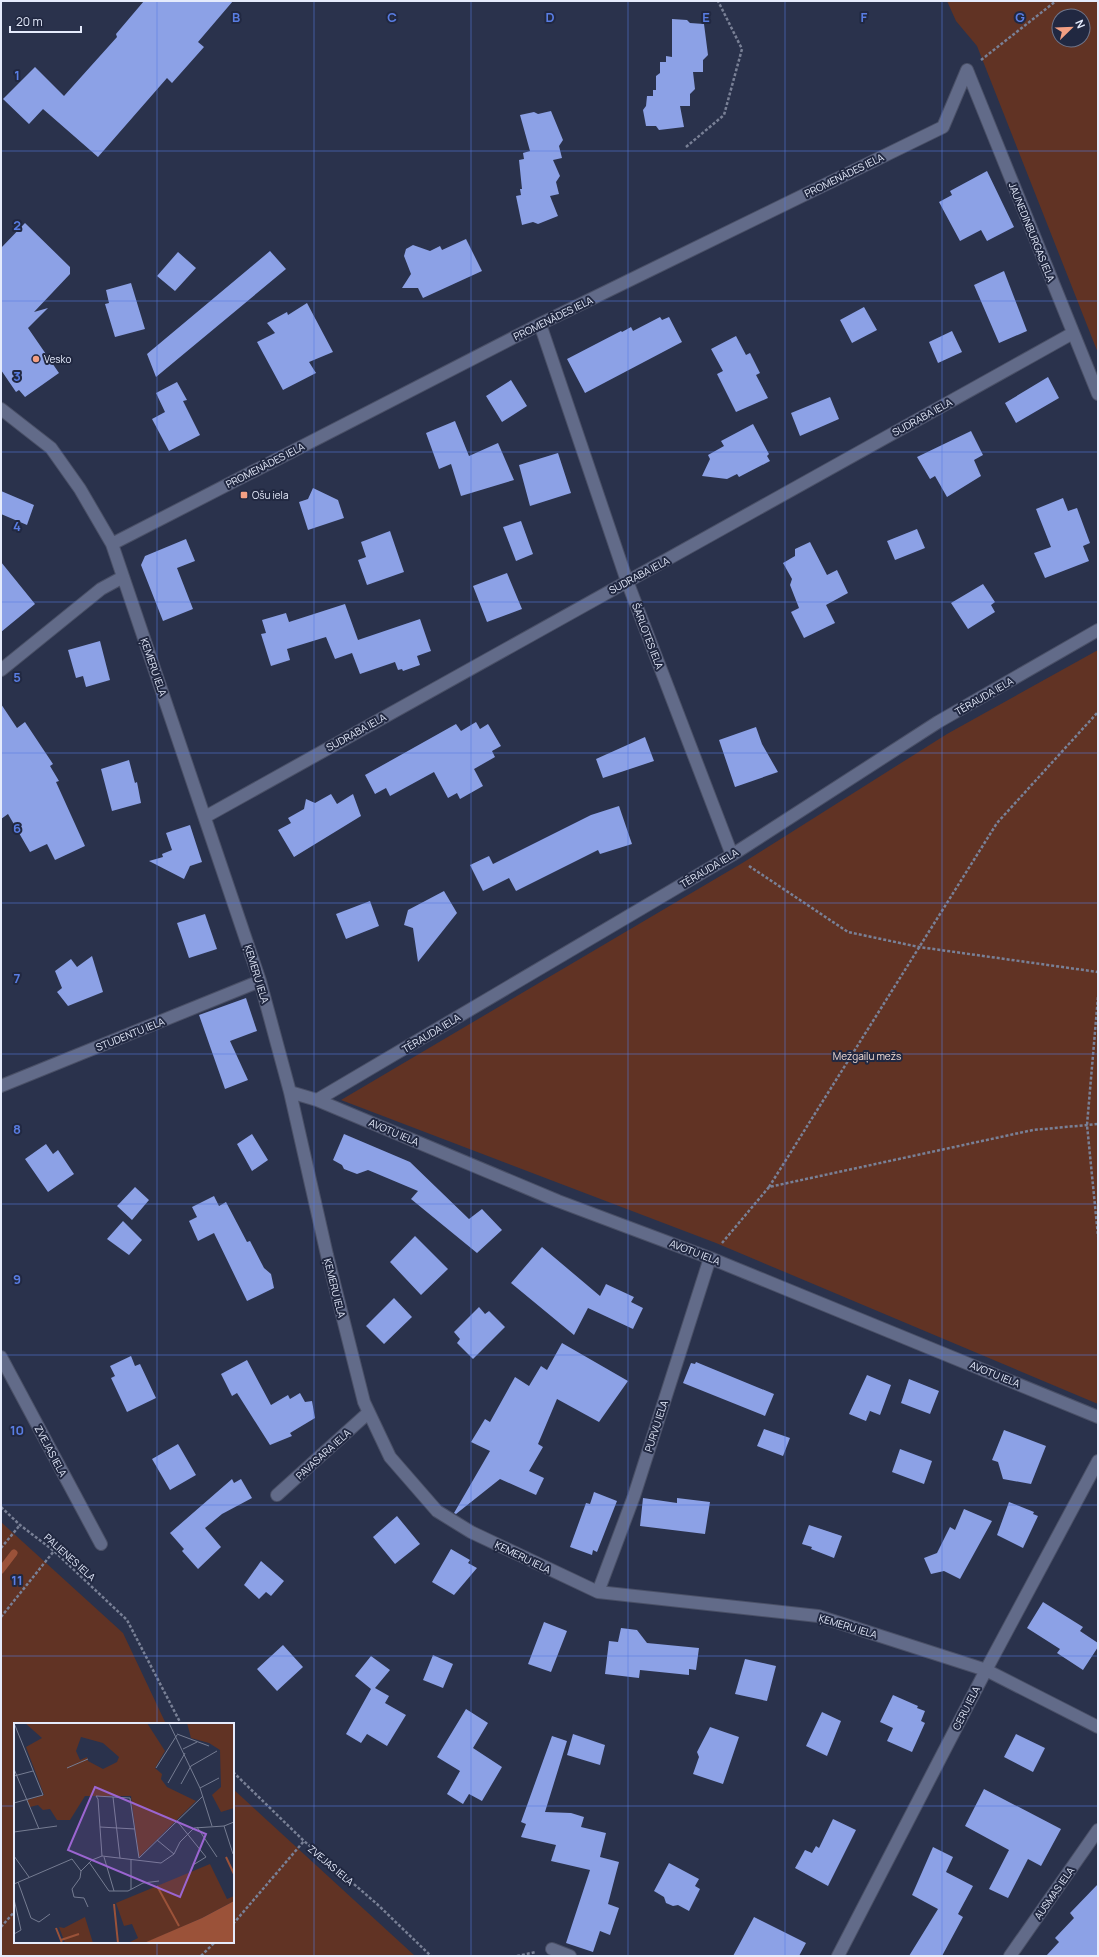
<svg xmlns="http://www.w3.org/2000/svg" width="1099" height="1957" font-family="Manrope,sans-serif">
	<style>
		.green { fill: #613324; fill-rule: evenodd }
		.lines { fill: none; stroke-linecap: round; stroke-linejoin: round }
		.stream { stroke: #9b5239; stroke-width: 7 }
		.building { fill: #8ca1e6 }
		.minor-casing { stroke: #4a5067; stroke-width: 14 }
		.path { stroke: #798096; stroke-width: 2.5; stroke-dasharray: 3 2; stroke-linecap: butt }
		.minor { stroke: #626b89; stroke-width: 12 }
		.grid { fill: none; stroke: #597de3; stroke-width: 1; stroke-opacity: 0.55 }
		.poi-dot { fill: #f39f83; stroke: #212841; stroke-width: 1.5 }
		.labels { text-anchor: middle; dominant-baseline: central; stroke-width: 4; stroke-linejoin: round; paint-order: stroke }
		.street-label { font-size: 10px; fill: #e5ebfc; stroke: #212841 }
		.poi-label { font-size: 10px; fill: #e5ebfc; stroke: #212841; text-anchor: start }
		.park-label { font-size: 10px; fill: #f3ddd5; stroke: #212841 }
		.inset-river { fill: none; stroke: #9b5239; stroke-width: 2 }
		.inset-road { fill: none; stroke: #757c92; stroke-width: 1 }
		.view { fill: #9b65d1; fill-opacity: 0.15; stroke: #9b65d1; stroke-width: 2 }
		.inset-edge { fill: none; stroke: #e5ebfc; stroke-width: 2 }
		.grid-label { font-size: 13px; text-anchor: middle; font-weight: bold; fill: #597de3; stroke: #212841; stroke-width: 4; stroke-linejoin: round; paint-order: stroke }
	</style>
	<rect width="100%" height="100%" fill="#2a324c"/>
	<!-- green -->
	<path class="green" d="M 947,1 L 1098,1 L 1098,353 L 977,46 L 956,21 ZM 1059,16 L 1083,16 L 1083,40 L 1059,40 Z
		M 1098,650 L 1098,1404 L 716,1243 L 341,1100 L 744,862 L 947,734 Z
		M 1,1522 L 123,1633 L 166,1724 L 15,1724 L 15,1942 L 233,1942 L 233,1789 L 415,1956 L 1,1956 Z"/>
	<g class="lines">
		<!-- stream -->
		<path class="stream" d="M 1,1570 L 14,1553"/>
	</g>
	<!-- building -->
	<path class="building" d="M 144,1 L 233,1 L 198,42 L 204,47 L 172,83 L 167,78 L 98,157 L 43,109 L 29,124 L 3,99 L 35,67 L 64,96 L 117,37 L 116,34 Z
		M 672,19 L 687,20 L 690,23 L 704,24 L 708,55 L 703,60 L 703,72 L 693,72 L 695,89 L 690,94 L 690,106 L 680,106 L 684,127 L 659,130 L 656,126 L 646,126 L 643,110 L 646,106 L 647,96 L 653,96 L 653,90 L 656,90 L 656,76 L 660,73 L 660,62 L 666,62 L 666,56 L 672,57 Z
		M 551,111 L 563,140 L 559,146 L 562,158 L 553,160 L 560,176 L 556,182 L 559,194 L 550,196 L 558,216 L 538,224 L 533,222 L 522,225 L 516,196 L 521,195 L 520,189 L 522,189 L 519,160 L 524,159 L 523,153 L 530,151 L 520,115 L 534,112 L 538,114 Z
		M 987,171 L 1014,227 L 987,241 L 981,230 L 960,241 L 939,202 L 952,195 L 950,191 Z
		M 25,223 L 70,267 L 70,274 L 34,312 L 48,308 L 28,328 L 59,373 L 25,397 L 19,390 L 16,392 L 1,370 L 1,248 Z
		M 466,239 L 482,271 L 423,298 L 418,288 L 402,288 L 411,274 L 404,256 L 406,249 L 413,245 L 430,251 L 440,246 L 442,250 Z
		M 270,251 L 286,269 L 156,377 L 147,354 Z
		M 178,252 L 196,268 L 175,291 L 157,276 Z
		M 1004,271 L 1027,331 L 999,343 L 974,285 Z
		M 131,283 L 145,329 L 115,337 L 105,304 L 109,303 L 106,290 Z
		M 307,303 L 333,352 L 309,362 L 316,373 L 283,390 L 257,342 L 275,333 L 267,323 L 287,312 L 288,315 Z
		M 864,307 L 877,330 L 852,343 L 840,320 Z
		M 660,317 L 662,320 L 669,317 L 682,342 L 585,393 L 567,359 L 621,331 L 622,332 L 631,327 L 633,331 Z
		M 952,331 L 962,352 L 938,363 L 929,342 Z
		M 736,336 L 746,355 L 750,353 L 760,373 L 756,375 L 768,398 L 736,412 L 717,374 L 723,371 L 711,349 Z
		M 1048,377 L 1059,398 L 1016,423 L 1005,403 Z
		M 511,380 L 527,406 L 502,422 L 486,396 Z
		M 177,382 L 187,400 L 183,401 L 200,435 L 169,451 L 152,419 L 165,412 L 156,393 Z
		M 830,397 L 839,419 L 800,436 L 791,413 Z
		M 455,421 L 469,456 L 498,443 L 514,480 L 461,496 L 451,464 L 439,469 L 426,433 Z
		M 753,424 L 769,454 L 767,456 L 770,461 L 739,477 L 737,474 L 727,479 L 702,476 L 710,459 L 708,455 L 724,446 L 721,441 Z
		M 971,431 L 983,455 L 974,460 L 981,476 L 947,497 L 935,476 L 930,479 L 917,457 Z
		M 558,453 L 571,493 L 530,506 L 519,465 Z
		M 313,488 L 338,500 L 344,518 L 308,530 L 299,502 L 308,499 Z
		M 1,491 L 34,505 L 27,525 L 1,514 Z
		M 1063,498 L 1068,511 L 1077,508 L 1090,543 L 1083,546 L 1089,561 L 1045,578 L 1034,553 L 1051,547 L 1036,509 Z
		M 521,521 L 533,554 L 516,561 L 503,527 Z
		M 917,529 L 925,548 L 895,560 L 887,541 Z
		M 390,531 L 404,572 L 367,585 L 358,560 L 366,557 L 361,542 Z
		M 186,539 L 195,561 L 177,568 L 193,609 L 163,621 L 141,565 L 145,556 Z
		M 810,542 L 827,575 L 837,570 L 848,593 L 826,605 L 835,623 L 804,638 L 791,612 L 799,608 L 790,585 L 792,579 L 783,563 L 795,556 L 795,549 Z
		M 1,562 L 35,604 L 1,632 Z
		M 507,573 L 522,609 L 487,622 L 473,586 Z
		M 983,584 L 995,602 L 991,605 L 995,612 L 968,629 L 951,603 Z
		M 345,604 L 358,640 L 420,619 L 431,651 L 417,656 L 420,665 L 403,671 L 402,669 L 398,670 L 395,662 L 360,674 L 352,653 L 335,659 L 326,637 L 287,649 L 290,660 L 271,666 L 261,634 L 266,633 L 262,620 L 286,613 L 289,622 Z
		M 100,641 L 110,680 L 86,687 L 83,676 L 76,678 L 68,650 Z
		M 1,704 L 17,728 L 25,722 L 53,764 L 50,766 L 59,781 L 56,782 L 85,846 L 55,860 L 47,844 L 30,852 L 8,814 L 1,819 Z
		M 476,722 L 480,729 L 488,724 L 501,746 L 492,751 L 495,757 L 474,769 L 483,786 L 460,799 L 457,793 L 448,798 L 434,772 L 390,796 L 386,788 L 375,794 L 365,775 L 456,724 L 461,731 Z
		M 756,727 L 762,744 L 778,772 L 735,787 L 719,740 Z
		M 645,737 L 654,761 L 603,778 L 596,759 Z
		M 129,760 L 135,783 L 137,782 L 141,803 L 112,811 L 101,769 Z
		M 331,794 L 337,804 L 353,794 L 361,816 L 294,857 L 278,830 L 291,823 L 288,818 L 304,809 L 306,799 L 315,803 Z
		M 619,806 L 632,844 L 600,854 L 598,850 L 516,891 L 509,878 L 483,891 L 470,865 L 489,856 L 493,864 L 591,815 Z
		M 190,825 L 202,862 L 190,866 L 184,879 L 149,861 L 163,857 L 162,854 L 172,850 L 166,833 Z
		M 444,891 L 457,913 L 418,962 L 413,928 L 404,925 L 408,910 Z
		M 370,901 L 379,926 L 346,939 L 336,914 Z
		M 205,914 L 217,949 L 189,958 L 177,923 Z
		M 92,956 L 103,992 L 68,1006 L 57,992 L 62,988 L 55,971 L 71,959 L 77,967 Z
		M 246,998 L 257,1031 L 230,1041 L 248,1080 L 225,1089 L 199,1015 Z
		M 252,1134 L 268,1160 L 252,1171 L 237,1144 Z
		M 344,1134 L 410,1162 L 469,1219 L 482,1209 L 502,1230 L 477,1253 L 411,1199 L 418,1191 L 368,1170 L 357,1174 L 344,1169 L 342,1165 L 333,1160 Z
		M 46,1144 L 53,1154 L 58,1150 L 74,1174 L 48,1192 L 25,1159 Z
		M 135,1187 L 149,1200 L 132,1220 L 117,1206 Z
		M 214,1196 L 219,1206 L 226,1202 L 247,1242 L 250,1241 L 264,1268 L 271,1274 L 274,1288 L 247,1301 L 214,1233 L 198,1241 L 189,1221 L 197,1217 L 192,1207 Z
		M 123,1221 L 142,1240 L 129,1255 L 107,1239 Z
		M 415,1236 L 448,1269 L 421,1295 L 390,1262 Z
		M 542,1247 L 600,1296 L 606,1284 L 634,1297 L 631,1302 L 643,1308 L 633,1329 L 588,1308 L 574,1335 L 511,1283 Z
		M 394,1298 L 412,1317 L 384,1344 L 366,1326 Z
		M 479,1307 L 485,1314 L 489,1311 L 505,1327 L 473,1359 L 457,1343 L 460,1339 L 454,1332 Z
		M 562,1343 L 628,1381 L 599,1422 L 557,1399 L 538,1444 L 543,1447 L 529,1471 L 544,1478 L 536,1495 L 500,1479 L 456,1514 L 454,1513 L 490,1451 L 471,1442 L 485,1419 L 490,1422 L 515,1377 L 529,1386 L 541,1366 L 547,1370 Z
		M 131,1356 L 135,1366 L 140,1364 L 156,1398 L 127,1412 L 111,1378 L 115,1376 L 110,1366 Z
		M 247,1360 L 271,1405 L 288,1395 L 290,1399 L 300,1393 L 305,1402 L 312,1401 L 315,1418 L 290,1433 L 292,1436 L 270,1445 L 237,1393 L 232,1396 L 221,1374 Z
		M 696,1362 L 774,1394 L 765,1416 L 683,1383 L 691,1363 L 695,1364 Z
		M 867,1375 L 891,1385 L 880,1415 L 870,1411 L 866,1421 L 849,1414 Z
		M 909,1379 L 939,1391 L 930,1414 L 901,1403 Z
		M 764,1429 L 790,1438 L 783,1456 L 757,1446 Z
		M 1004,1430 L 1046,1446 L 1031,1484 L 1003,1479 L 998,1462 L 992,1460 Z
		M 178,1444 L 196,1475 L 170,1490 L 152,1459 Z
		M 900,1449 L 932,1461 L 924,1484 L 892,1472 Z
		M 232,1479 L 234,1483 L 241,1479 L 252,1498 L 222,1514 L 205,1528 L 221,1547 L 198,1569 L 182,1551 L 184,1549 L 170,1533 Z
		M 594,1492 L 617,1501 L 597,1552 L 593,1550 L 592,1555 L 570,1547 L 586,1503 L 590,1504 Z
		M 643,1498 L 677,1503 L 677,1498 L 710,1502 L 705,1534 L 640,1526 Z
		M 1009,1502 L 1034,1512 L 1033,1514 L 1038,1516 L 1023,1548 L 997,1535 Z
		M 964,1509 L 992,1521 L 960,1579 L 944,1571 L 931,1574 L 924,1558 L 937,1553 L 950,1527 L 955,1530 Z
		M 397,1516 L 420,1544 L 395,1564 L 373,1537 Z
		M 809,1525 L 842,1536 L 834,1558 L 811,1549 L 812,1547 L 802,1544 Z
		M 451,1549 L 470,1560 L 468,1563 L 477,1568 L 454,1595 L 432,1582 Z
		M 261,1561 L 284,1581 L 271,1596 L 266,1592 L 259,1599 L 244,1585 Z
		M 1043,1602 L 1083,1627 L 1080,1631 L 1098,1643 L 1098,1647 L 1083,1670 L 1057,1653 L 1060,1649 L 1027,1628 Z
		M 544,1622 L 567,1631 L 551,1672 L 528,1664 Z
		M 621,1628 L 637,1630 L 647,1643 L 699,1648 L 696,1670 L 689,1669 L 689,1675 L 640,1670 L 639,1678 L 605,1674 L 609,1641 L 618,1642 Z
		M 283,1645 L 303,1667 L 277,1691 L 257,1669 Z
		M 433,1655 L 453,1664 L 443,1688 L 423,1680 Z
		M 371,1656 L 390,1670 L 375,1688 L 389,1696 L 385,1703 L 406,1715 L 387,1746 L 367,1734 L 361,1743 L 346,1734 L 371,1689 L 355,1676 Z
		M 745,1659 L 776,1666 L 767,1701 L 735,1694 Z
		M 893,1695 L 918,1706 L 917,1708 L 925,1711 L 921,1721 L 925,1723 L 912,1752 L 887,1741 L 893,1728 L 880,1722 Z
		M 466,1709 L 488,1723 L 473,1748 L 502,1767 L 482,1801 L 469,1794 L 463,1804 L 447,1794 L 460,1771 L 437,1757 Z
		M 822,1712 L 841,1721 L 827,1756 L 806,1746 Z
		M 710,1727 L 739,1737 L 723,1784 L 693,1774 L 699,1757 L 697,1752 Z
		M 573,1734 L 605,1745 L 600,1765 L 567,1755 Z
		M 1016,1734 L 1045,1748 L 1033,1772 L 1004,1757 Z
		M 552,1736 L 567,1741 L 545,1812 L 571,1813 L 584,1817 L 581,1827 L 606,1833 L 600,1857 L 619,1862 L 608,1904 L 619,1908 L 610,1935 L 600,1931 L 593,1952 L 566,1943 L 590,1870 L 551,1861 L 556,1845 L 521,1837 L 526,1824 L 521,1822 Z
		M 984,1789 L 1061,1829 L 1041,1866 L 1028,1859 L 1008,1898 L 989,1889 L 1009,1850 L 965,1826 Z
		M 833,1819 L 856,1830 L 828,1886 L 795,1868 L 805,1850 L 812,1853 L 816,1846 L 819,1848 Z
		M 933,1847 L 953,1857 L 946,1872 L 973,1886 L 958,1914 L 963,1917 L 942,1956 L 909,1956 L 938,1909 L 912,1895 Z
		M 669,1863 L 699,1879 L 695,1886 L 700,1889 L 689,1911 L 678,1905 L 673,1906 L 666,1903 L 664,1897 L 654,1891 Z
		M 1098,1884 L 1098,1956 L 1046,1956 L 1059,1942 L 1055,1938 L 1074,1918 L 1070,1913 Z
		M 754,1917 L 806,1943 L 799,1956 L 733,1956 Z"/>
	<g class="lines">
		<defs>
			<path id="minor" d="M 967,70 L 1098,394
				M 540,324 L 627,581 L 732,855
				M 1,409 L 51,448 L 80,489 L 112,544 L 260,981 L 290,1092 L 327,1255 L 364,1402 L 390,1457 L 437,1511 L 471,1532 L 598,1592 L 818,1616 L 986,1670 L 1098,1727
				M 112,544 L 540,324 L 943,127 L 967,70
				M 1,670 L 101,589 L 123,577
				M 205,817 L 1073,333
				M 1,1086 L 260,981
				M 290,1092 L 317,1100 L 558,1201 L 710,1258 L 1098,1417
				M 317,1100 L 732,855 L 938,722 L 1098,630
				M 1,1357 L 101,1544
				M 277,1495 L 368,1413
				M 598,1592 L 634,1496 L 710,1258
				M 552,1949 L 570,1956
				M 838,1956 L 986,1670 L 1098,1461
				M 1010,1956 L 1098,1830"/>
		</defs>
		<!-- minor casing -->
		<use href="#minor" class="minor-casing"/>
		<!-- path -->
		<path class="path" d="M 981,60 L 1056,1
			M 686,147 L 724,115 L 742,49 L 718,1
			M 749,866 L 848,932 L 919,947 L 1098,972
			M 1098,997 L 1087,1125 L 1098,1236
			M 769,1187 L 997,823 L 1098,712
			M 722,1243 L 769,1187 L 1033,1130 L 1098,1124
			M 1,1507 L 20,1525 L 54,1551 L 127,1620 L 181,1724
			M 1,1548 L 20,1525
			M 1,1617 L 54,1551
			M 233,1772 L 304,1841 L 377,1904 L 431,1956
			M 233,1924 L 304,1841
			M 1,1927 L 15,1911
			M 201,1956 L 215,1942
			M 517,1956 L 536,1952"/>
		<!-- minor -->
		<use href="#minor" class="minor"/>
	</g>
	<!-- grid -->
	<path class="grid" d="M 157,1 L 157,1724M 314,1 L 314,1956M 471,1 L 471,1956M 628,1 L 628,1956M 785,1 L 785,1956M 942,1 L 942,1956M 1,151 L 1098,151M 1,301 L 1098,301M 1,452 L 1098,452M 1,602 L 1098,602M 1,753 L 1098,753M 1,903 L 1098,903M 1,1054 L 1098,1054M 1,1204 L 1098,1204M 1,1355 L 1098,1355M 1,1505 L 1098,1505M 1,1656 L 1098,1656M 1,1806 L 15,1806M 233,1806 L 1098,1806M 157,1942 L 157,1956"/>
	<!-- markers -->
	<g class="poi-dot">
		<circle cx="36" cy="359" r="4"/>
		<rect x="240" y="491" width="8" height="8" rx="2"/>
	</g>
	<g class="labels">
		<!-- street labels -->
		<g class="street-label">
			<text transform="translate(844 175) rotate(-26)">PROMENĀDES IELA</text>
			<text transform="translate(1032 232) rotate(68)">JAUNEDINBURGAS IELA</text>
			<text transform="translate(553 318) rotate(-26)">PROMENĀDES IELA</text>
			<text transform="translate(922 417) rotate(-29)">SUDRABA IELA</text>
			<text transform="translate(265 465) rotate(-27)">PROMENĀDES IELA</text>
			<text transform="translate(639 575) rotate(-28)">SUDRABA IELA</text>
			<text transform="translate(648 636) rotate(69)">ŠARLOTES IELA</text>
			<text transform="translate(154 667) rotate(71)">ĶEMERU IELA</text>
			<text transform="translate(984 696) rotate(-30)">TĒRAUDA IELA</text>
			<text transform="translate(356 732) rotate(-29)">SUDRABA IELA</text>
			<text transform="translate(709 868) rotate(-31)">TĒRAUDA IELA</text>
			<text transform="translate(257 974) rotate(73)">ĶEMERU IELA</text>
			<text transform="translate(431 1033) rotate(-31)">TĒRAUDA IELA</text>
			<text transform="translate(130 1034) rotate(-22)">STUDENTU IELA</text>
			<text transform="translate(394 1132) rotate(23)">AVOTU IELA</text>
			<text transform="translate(695 1252) rotate(21)">AVOTU IELA</text>
			<text transform="translate(335 1288) rotate(76)">ĶEMERU IELA</text>
			<text transform="translate(995 1374) rotate(22)">AVOTU IELA</text>
			<text transform="translate(656 1426) rotate(-72)">PURVU IELA</text>
			<text transform="translate(51 1451) rotate(62)">ZVEJAS IELA</text>
			<text transform="translate(323 1454) rotate(-42)">PAVASARA IELA</text>
			<text transform="translate(70 1557) rotate(42)">PALIENES IELA</text>
			<text transform="translate(523 1557) rotate(26)">ĶEMERU IELA</text>
			<text transform="translate(848 1626) rotate(17)">ĶEMERU IELA</text>
			<text transform="translate(966 1708) rotate(-63)">CERU IELA</text>
			<text transform="translate(331 1865) rotate(40)">ZVEJAS IELA</text>
			<text transform="translate(1054 1893) rotate(-55)">AUSMAS IELA</text>
		</g>
		<!-- poi labels -->
		<g class="poi-label">
			<text x="44" y="359">Vesko</text>
			<text x="252" y="495">Ošu iela</text>
		</g>
		<!-- park labels -->
		<g class="park-label">
			<text x="867" y="1056">Mežgaiļu mežs</text>
		</g>
	</g>
	<!-- overview -->
	<g transform="translate(14 1723)">
		<rect width="220" height="220" fill="#2a324c"/>
		<path d="M 11,0 L 133,0 L 151,28 L 141,45 L 148,51 L 147,56 L 153,64 L 182,78 L 125,134 L 117,73 L 71,73 L 56,97 L 43,97 L 36,86 L 29,87 L 24,82 L 16,84 L 13,77 L 30,72 L 12,24 L 28,15 ZM 67,14 L 89,20 L 105,34 L 103,39 L 89,46 L 74,38 L 73,34 L 66,37 L 62,28 ZM 173,0 L 220,0 L 220,85 L 207,89 L 198,72 L 207,64 L 206,27 L 195,20 L 177,15 ZM 196,141 L 213,176 L 220,173 L 220,178 L 188,195 L 134,219 L 114,220 L 124,215 L 118,201 L 110,203 L 102,180 ZM 71,194 L 79,220 L 51,220 L 45,204 L 50,205 Z" fill="#613324" fill-rule="evenodd"/>
		<path d="M 220,178 L 220,220 L 130,220 L 188,195 Z" fill="#9b5239"/>
		<path class="inset-river" d="M 212,134 L 220,151M 143,163 L 165,203M 100,181 L 104,220M 42,205 L 48,220M 47,217 L 65,211"/>
		<path class="inset-road" d="M 155,0 L 186,65 L 198,103M 163,11 L 195,23M 169,26 L 183,19M 53,45 L 74,36M 142,45 L 163,12M 0,46 L 25,106M 0,53 L 19,48M 154,60 L 171,30M 167,61 L 177,43 L 203,28M 186,65 L 205,55M 82,73 L 116,75 L 125,135M 82,73 L 84,76 L 88,133M 99,74 L 106,135M 0,80 L 29,72 L 0,0M 163,98 L 192,134 L 179,142M 210,103 L 219,131M 86,104 L 121,106M 183,104 L 203,134M 0,109 L 43,103M 143,117 L 160,131M 0,133 L 15,154M 90,134 L 100,168M 125,135 L 189,73M 117,136 L 117,166M 75,139 L 95,168 L 114,168 L 129,160 L 145,158M 4,159 L 17,195 L 25,199 L 36,191M 0,161 L 58,136 L 67,148M 0,176 L 7,207 L 0,211M 74,184 L 70,175 L 60,174 L 58,166 L 66,155 L 67,148 L 78,137 L 88,133 L 147,140 L 160,131 L 166,119 L 180,105 L 210,103 L 220,99"/>
		<path class="view" d="M 81,64 L 192,111 L 166,174 L 54,127 Z"/>
		<rect width="220" height="220" class="inset-edge"/>
	</g>
	<g class="grid-label">
		<text x="236" y="22">B</text>
		<text x="392" y="22">C</text>
		<text x="550" y="22">D</text>
		<text x="706" y="22">E</text>
		<text x="864" y="22">F</text>
		<text x="1020" y="22">G</text>
		<text x="17" y="80">1</text>
		<text x="17" y="230">2</text>
		<text x="17" y="381">3</text>
		<text x="17" y="531">4</text>
		<text x="17" y="682">5</text>
		<text x="17" y="833">6</text>
		<text x="17" y="983">7</text>
		<text x="17" y="1134">8</text>
		<text x="17" y="1284">9</text>
		<text x="17" y="1435">10</text>
		<text x="17" y="1585">11</text>
	</g>
	<!-- border -->
	<rect width="1099" height="1957" fill="none" stroke="#e5ebfc" stroke-width="4"/>
	<!-- north arrow -->
	<g transform="translate(1071 28) rotate(67)"><circle r="19" fill="#212841" stroke="#6f768c"/>
	<path d="M0-3L7 15L0 10L-7 15Z" fill="#f39f83"/>
	<text y="-6" font-size="11" font-weight="bold" text-anchor="middle" fill="#e5ebfc">N</text>
	</g>
	<!-- scale -->
	<path d="M10 26v6h71v-6" fill="none" stroke="#e5ebfc" stroke-width="2"/>
	<text x="16" y="26" font-size="12" fill="#e5ebfc" stroke="#212841" stroke-width="3" paint-order="stroke">20 m</text>
</svg>
